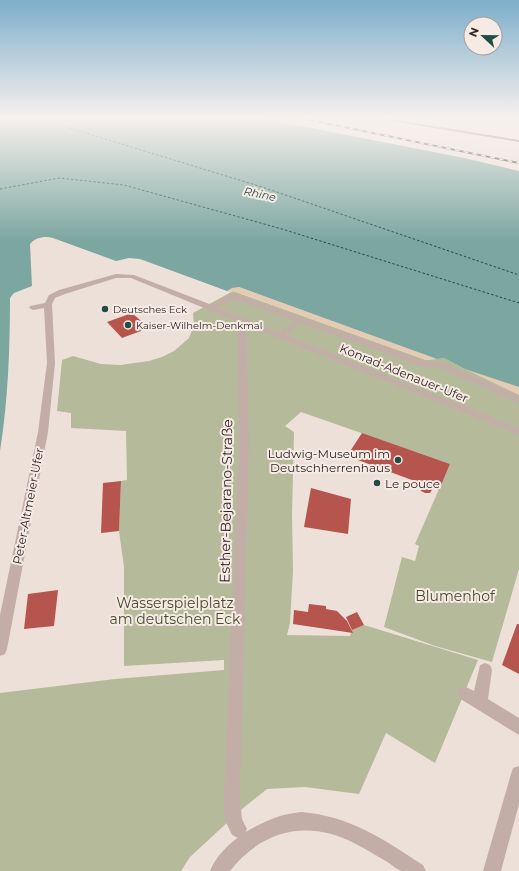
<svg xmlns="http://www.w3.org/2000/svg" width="519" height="871" font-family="Montserrat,sans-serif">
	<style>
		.green { fill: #b5ba9b }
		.sand { fill: #e5cbb3 }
		.water { fill: #7ca6a0 }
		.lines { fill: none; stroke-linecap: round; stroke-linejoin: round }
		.ferry { stroke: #214d47; stroke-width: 1; stroke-dasharray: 2.5 2; stroke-linecap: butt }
		.building { fill: #b6544e }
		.pedestrian { fill: #c3aea7; fill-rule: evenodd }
		.tertiary { fill: #c3aea7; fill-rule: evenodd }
		.primary { fill: #715d59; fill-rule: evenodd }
		.rail-casing { stroke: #312826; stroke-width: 2 }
		.rail { stroke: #f6eae4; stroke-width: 1.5; stroke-dasharray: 4.5; stroke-linecap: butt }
		.poi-dot { fill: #214d47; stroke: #f6eae4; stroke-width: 1.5 }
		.labels { text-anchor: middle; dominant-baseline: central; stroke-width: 4; stroke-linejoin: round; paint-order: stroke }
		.far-poi-label { font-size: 10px; fill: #312826; stroke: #f6eae4; text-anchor: start }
		.far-water-label { font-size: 11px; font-style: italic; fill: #214d47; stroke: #f6eae4 }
		.street-label { font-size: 12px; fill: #312826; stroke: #f6eae4 }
		.poi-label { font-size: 12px; fill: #312826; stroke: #f6eae4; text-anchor: end }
		.near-street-label { font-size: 14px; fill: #312826; stroke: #f6eae4 }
		.near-park-label { font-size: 14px; fill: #464c2d; stroke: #f6eae4 }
	</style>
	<rect width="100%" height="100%" fill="#ede0d9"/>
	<!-- green -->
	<path class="green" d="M 233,291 L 426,360 L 444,358 L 465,369 L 519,387 L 519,569 L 492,662 L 435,646 L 384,627 L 402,557 L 415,561 L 419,546 L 415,544 L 450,464 L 301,412 L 285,426 L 294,432 L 292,515 L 293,571 L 290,623 L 287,635 L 350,636 L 352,630 L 364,625 L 478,660 L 435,763 L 386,733 L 359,794 L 305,787 L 267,789 L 242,809 L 190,857 L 181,871 L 0,871 L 0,693 L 115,679 L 224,670 L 224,660 L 124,666 L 124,567 L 119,531 L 121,481 L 127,480 L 126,431 L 71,428 L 71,413 L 57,411 L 62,360 L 73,356 L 101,364 L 120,365 L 149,361 L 162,357 L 174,351 L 189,338 L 194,325 L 193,313 Z"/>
	<!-- sand -->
	<path class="sand" d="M 238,287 L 437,359 L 426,360 L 233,291 L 230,292 L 227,291 L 232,288 Z
		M 465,369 L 519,387 L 519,395 Z"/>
	<!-- water -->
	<path class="water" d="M 0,119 L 266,119 L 464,158 L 519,171 L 519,387 L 465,369 L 444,358 L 437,359 L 239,287 L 232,288 L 227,291 L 140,259 L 129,258 L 116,261 L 53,238 C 45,236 36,237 30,244 L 32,286 L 14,293 L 10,298 C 10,349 8,401 0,451 Z"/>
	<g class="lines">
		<!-- ferry -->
		<path class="ferry" d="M 40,119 L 262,187 L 519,275
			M 0,189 L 59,178 L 124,185 L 282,229 L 519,303"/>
	</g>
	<!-- building -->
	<path class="building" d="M 132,313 L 149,328 L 122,338 L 107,322 Z
		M 362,433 L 450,464 L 439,490 L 433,488 L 430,493 L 425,493 L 421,491 L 420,483 L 347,456 Z
		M 121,481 L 119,531 L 101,533 L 103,483 Z
		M 311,488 L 351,499 L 348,534 L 304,527 Z
		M 58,590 L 54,626 L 24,629 L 28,594 Z
		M 309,604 L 326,606 L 326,609 L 337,611 L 347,621 L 353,633 L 293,624 L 294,610 L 308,612 Z
		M 357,612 L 364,625 L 352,630 L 346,617 Z
		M 517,624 L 519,624 L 519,674 L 502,665 Z"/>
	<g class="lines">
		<!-- pedestrian -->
		<path class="pedestrian" d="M 116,274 L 134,275 L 212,305 L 230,294 L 236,294 L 428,362 L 441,362 L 519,396 L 519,403 L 437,367 L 424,367 L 301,323 L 285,335 L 519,428 L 519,435 L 246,325 L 249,442 L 240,799 L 242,819 L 247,829 L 244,835 L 238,838 L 232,835 L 225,820 L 224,799 L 239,442 L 238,322 L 131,278 L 116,278 L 65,294 L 55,298 L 52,304 L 55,363 L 48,432 L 7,649 L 5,654 L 0,656 L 0,615 L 38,432 L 47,363 L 44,308 L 33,310 L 29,308 L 30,306 L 45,303 L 49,295 L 59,290 ZM 234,299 L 295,321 L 279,332 L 218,308 Z
			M 485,663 L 490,665 L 492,670 L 488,699 L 519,718 L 519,735 L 459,698 L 457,693 L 459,688 L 464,686 L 474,691 L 480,665 Z
			M 519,766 L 519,804 L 501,871 L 483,871 L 511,774 L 513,768 Z"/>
		<!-- tertiary -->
		<path class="tertiary" d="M 301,812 C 350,816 383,839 423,865 L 426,871 C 419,871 409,871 402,871 C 397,870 392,865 389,863 C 377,856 366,849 354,843 C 307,819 262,830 230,871 L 210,871 C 221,844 253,825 280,816 C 286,814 294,813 301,812 Z"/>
		<!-- primary -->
		<path class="primary" d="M 379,119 L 391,119 L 519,140 L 519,142 Z"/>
		<defs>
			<path id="rail" d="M 305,119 L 519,163"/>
		</defs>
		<!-- rail casing -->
		<use href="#rail" class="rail-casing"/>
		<!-- rail -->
		<use href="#rail" class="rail"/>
	</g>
	<!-- sky -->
	<linearGradient id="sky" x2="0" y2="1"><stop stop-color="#7daecb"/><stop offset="0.49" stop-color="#f7f1ee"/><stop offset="1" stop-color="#f7f1ee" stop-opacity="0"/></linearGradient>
	<rect width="519" height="241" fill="url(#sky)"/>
	<!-- markers -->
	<g class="poi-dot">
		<circle cx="105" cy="309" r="4"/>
		<circle cx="128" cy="325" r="4"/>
		<circle cx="398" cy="460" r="4"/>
		<circle cx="377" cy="483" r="4"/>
	</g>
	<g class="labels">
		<!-- far-poi labels -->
		<g class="far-poi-label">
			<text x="113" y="309">Deutsches Eck</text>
			<text x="136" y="325">Kaiser-Wilhelm-Denkmal</text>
		</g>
		<!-- far-water labels -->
		<g class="far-water-label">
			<text transform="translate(260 194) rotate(12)">Rhine</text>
		</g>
		<!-- street labels -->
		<g class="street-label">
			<text transform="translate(404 373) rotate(22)">Konrad-Adenauer-Ufer</text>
			<text transform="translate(28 506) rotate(-79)">Peter-Altmeier-Ufer</text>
		</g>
		<!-- poi labels -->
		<g class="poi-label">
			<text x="390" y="453">Ludwig-Museum im<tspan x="390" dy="14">Deutschherrenhaus</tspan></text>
			<text x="385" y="483" text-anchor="start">Le pouce</text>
		</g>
		<!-- near-street labels -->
		<g class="near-street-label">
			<text transform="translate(226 501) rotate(-89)">Esther-Bejarano-Straße</text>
		</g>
		<!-- near-park labels -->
		<g class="near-park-label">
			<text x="455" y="596">Blumenhof</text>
			<text x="175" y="603">Wasserspielplatz<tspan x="175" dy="16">am deutschen Eck</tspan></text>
		</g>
	</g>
	<!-- north arrow -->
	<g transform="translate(483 36) rotate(292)"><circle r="19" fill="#f6eae4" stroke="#a79c98"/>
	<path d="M0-3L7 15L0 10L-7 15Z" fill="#214d47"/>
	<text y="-6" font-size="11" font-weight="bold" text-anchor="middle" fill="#312826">N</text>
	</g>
</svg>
